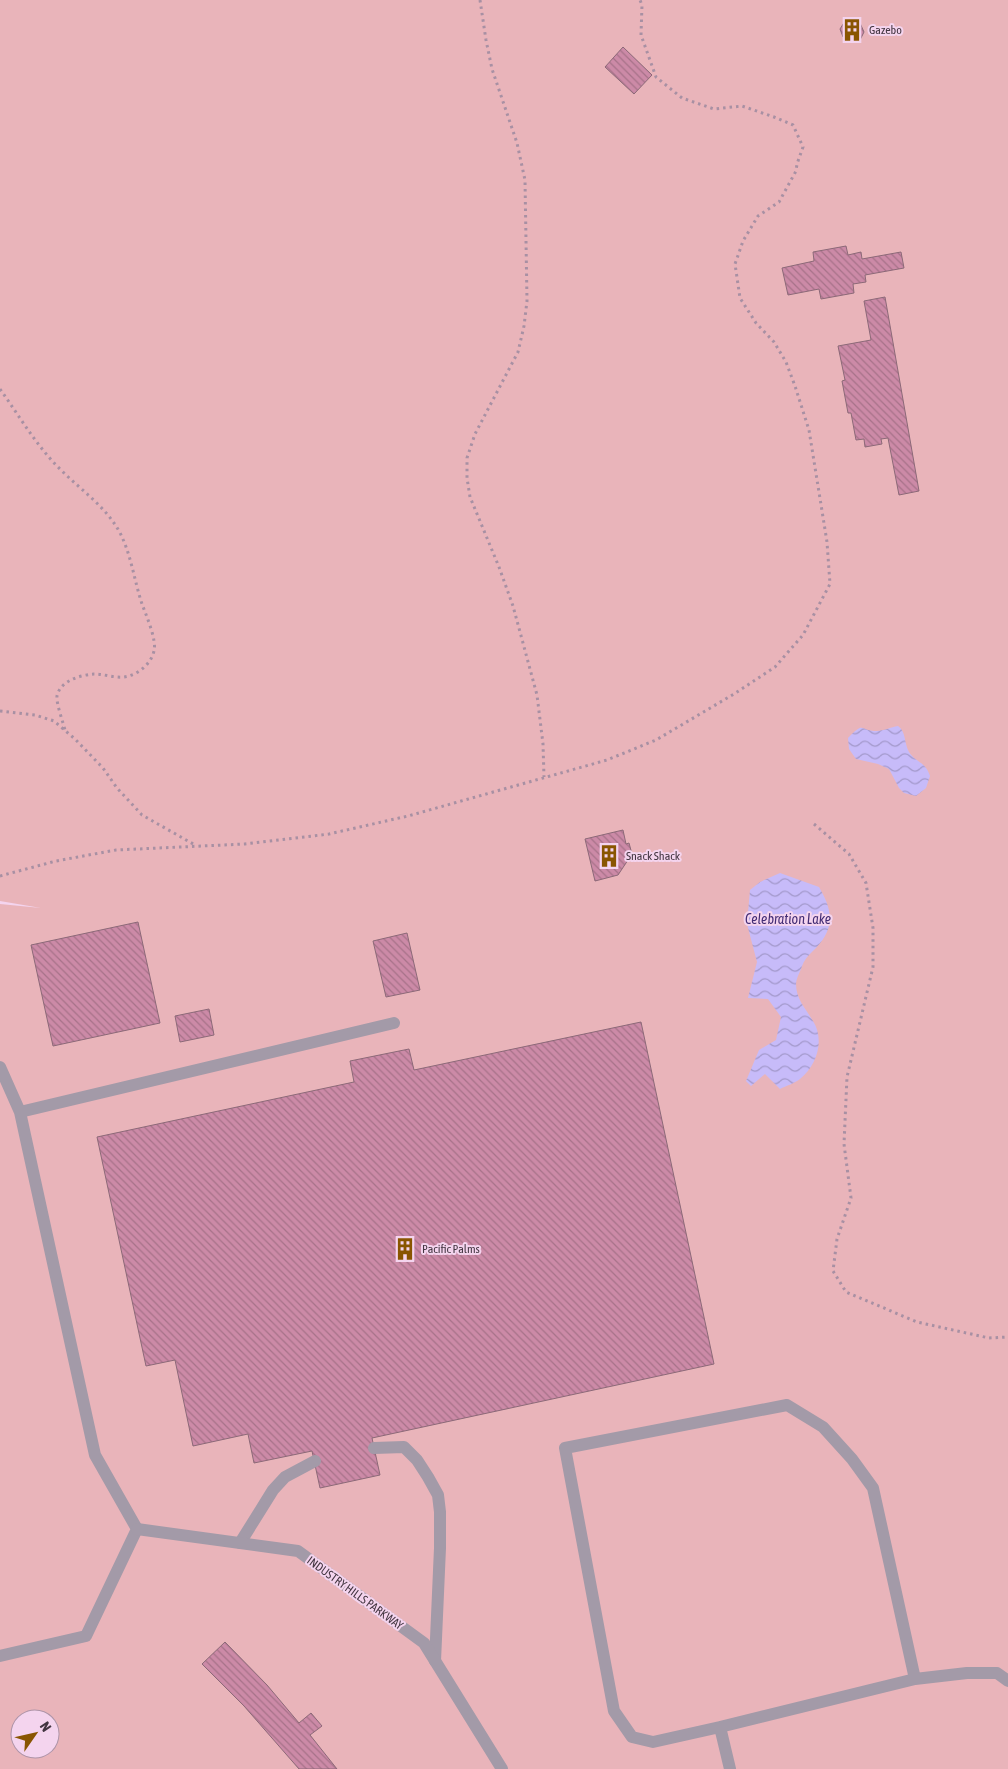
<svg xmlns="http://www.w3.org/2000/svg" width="1008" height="1769" font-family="'Asap Condensed',sans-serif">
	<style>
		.green { fill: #e9b4ba; fill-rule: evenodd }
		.water { fill: url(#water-waves) }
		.building { fill: url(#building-back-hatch); stroke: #8c6978 }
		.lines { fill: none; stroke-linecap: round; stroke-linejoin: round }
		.path { stroke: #a890a3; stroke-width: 3; stroke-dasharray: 2.5 4; stroke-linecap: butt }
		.service { stroke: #a39aa8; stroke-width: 12 }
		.minor { stroke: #a39aa8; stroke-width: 12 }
		.labels { text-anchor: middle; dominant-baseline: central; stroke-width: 4; stroke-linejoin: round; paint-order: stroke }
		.poi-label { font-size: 12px; fill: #423540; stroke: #f4d4ee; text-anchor: start }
		.street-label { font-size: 12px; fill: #423540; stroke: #f4d4ee }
		.water-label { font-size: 14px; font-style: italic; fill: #422c74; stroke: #f4d4ee }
	</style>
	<defs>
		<pattern id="water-waves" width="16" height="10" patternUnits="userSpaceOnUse" patternTransform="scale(1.25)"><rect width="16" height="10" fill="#c7bbf9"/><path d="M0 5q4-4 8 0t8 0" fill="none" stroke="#a399cb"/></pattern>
		<pattern id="building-back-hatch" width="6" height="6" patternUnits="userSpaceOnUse" patternTransform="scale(1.25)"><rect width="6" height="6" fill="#cc8aa7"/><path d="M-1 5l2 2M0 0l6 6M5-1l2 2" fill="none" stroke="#a77289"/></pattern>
	</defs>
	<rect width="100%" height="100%" fill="#f4d4ee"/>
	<!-- green -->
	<path class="green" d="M 0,0 L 1008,0 L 1008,1769 L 0,1769 L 0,904 L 41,908 L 0,901 ZM 20,1719 L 50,1719 L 50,1749 L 20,1749 Z"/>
	<!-- water -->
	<path class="water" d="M 898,726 C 906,731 904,743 909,752 C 916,763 925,761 930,776 L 926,788 L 916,796 L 904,793 L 899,788 L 889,769 L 878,764 L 856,759 L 849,749 L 848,738 C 865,720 859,731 877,731 C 883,731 891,727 898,726 Z
		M 780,873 L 819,887 C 832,909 836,927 816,948 C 807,957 805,958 801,969 C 799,974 796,979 796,984 C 796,999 806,1009 813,1021 C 825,1040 817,1065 800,1079 C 795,1083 786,1086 780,1089 L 765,1074 L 751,1086 L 746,1081 L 759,1050 L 776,1040 L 781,1017 L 768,999 L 748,998 L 757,962 L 747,924 L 750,890 L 760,882 Z"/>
	<!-- building -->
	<path class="building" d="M 853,20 L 860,23 L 864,32 L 860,40 L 850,41 L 843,37 L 840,29 L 845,21 Z
		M 623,47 L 652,75 L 634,94 L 605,67 Z
		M 846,246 L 848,255 L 861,252 L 862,259 L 901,252 L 904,268 L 865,275 L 866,282 L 853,284 L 854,293 L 821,299 L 819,289 L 788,295 L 782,268 L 814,261 L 813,252 Z
		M 885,297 L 919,491 L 899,495 L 888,438 L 881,439 L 882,444 L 865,447 L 864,439 L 856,440 L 851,413 L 848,413 L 842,381 L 845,380 L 838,346 L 871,340 L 864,301 Z
		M 623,830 L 626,844 L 629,843 L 632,854 L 629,855 L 630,857 L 618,875 L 595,881 L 585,839 Z
		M 138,922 L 160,1023 L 53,1046 L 31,945 Z
		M 407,933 L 420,990 L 386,997 L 373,941 Z
		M 209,1009 L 214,1035 L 180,1042 L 175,1016 Z
		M 641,1022 L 714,1364 L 372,1438 L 380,1475 L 320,1488 L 312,1451 L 254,1463 L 248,1434 L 193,1446 L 175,1360 L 146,1366 L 97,1137 L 354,1082 L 350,1061 L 409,1049 L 414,1070 Z
		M 225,1642 L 267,1685 L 299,1723 L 311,1713 L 322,1726 L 310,1735 L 337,1769 L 299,1769 L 244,1706 L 202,1664 Z"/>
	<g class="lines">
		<!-- path -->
		<path class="path" d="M 480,0 L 486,40 L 492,69 L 517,143 L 525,180 L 527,301 L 524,326 L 518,352 L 475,434 L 467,458 L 467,478 L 470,497 L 499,567 L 513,606 L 537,695 L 543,744 L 544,777
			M 0,389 C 20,417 37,447 62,471 C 82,491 105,506 119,531 C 131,553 134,580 142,604 C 146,615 157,640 154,651 C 151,664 138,675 124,677 C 114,678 104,674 94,674 C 80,675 60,681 57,696 C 56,703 63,722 65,730
			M 0,711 L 35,715 L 54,721 L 75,739 L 103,768 L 117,788 L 142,815 L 195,845
			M 814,824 L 849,854 L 866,883 L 873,928 L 873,967 L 847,1077 L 844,1144 L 851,1198 L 837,1239 L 833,1271 L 846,1292 L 917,1322 L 989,1338 L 1008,1337
			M 0,876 L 56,861 L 116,850 L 245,844 L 329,834 L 408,816 L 607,760 L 656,740 L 734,694 L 775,667 L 803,635 L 830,584 L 827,542 L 809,430 L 795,386 L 786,362 L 774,342 L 756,323 L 740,298 L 735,264 L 743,241 L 758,216 L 779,202 L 796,171 L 797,164 L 803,147 L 793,125 L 774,117 L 742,106 L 714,109 L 682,98 L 656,77 L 641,35 L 642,5 L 640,0"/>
		<!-- service -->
		<path class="service" d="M 0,1067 L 20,1112 L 95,1455 L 137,1529 L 86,1636 L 0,1656
			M 20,1112 L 394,1023
			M 374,1448 L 404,1447 L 417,1460 L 428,1477 L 438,1495 L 440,1512 L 440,1548 L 435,1661
			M 240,1543 L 273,1490 L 285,1477 L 315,1461
			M 720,1727 L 915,1679
			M 730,1769 L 720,1727 L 653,1742 L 632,1737 L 614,1711 L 565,1448 L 787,1405 L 823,1427 L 852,1459 L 873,1488 L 915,1679 L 967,1673 L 997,1673 L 1008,1681"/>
		<!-- minor -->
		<path class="minor" d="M 137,1529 L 298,1551 L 424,1643 L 502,1769"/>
	</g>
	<!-- icons -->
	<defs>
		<symbol id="building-bare" viewBox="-9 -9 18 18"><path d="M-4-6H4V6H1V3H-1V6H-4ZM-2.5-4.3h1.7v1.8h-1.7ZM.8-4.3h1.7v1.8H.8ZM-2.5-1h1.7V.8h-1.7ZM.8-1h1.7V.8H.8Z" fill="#895501" stroke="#f4d4ee" stroke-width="2.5" paint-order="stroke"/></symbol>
	</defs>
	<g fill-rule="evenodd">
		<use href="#building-bare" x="836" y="14" width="32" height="32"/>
		<use href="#building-bare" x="593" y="840" width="32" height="32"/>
		<use href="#building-bare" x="389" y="1233" width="32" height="32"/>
	</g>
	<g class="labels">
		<!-- poi labels -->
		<g class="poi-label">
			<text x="869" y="30">Gazebo</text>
			<text x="626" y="856">Snack Shack</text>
			<text x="422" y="1249">Pacific Palms</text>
		</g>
		<!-- street labels -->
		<g class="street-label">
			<text transform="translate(355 1593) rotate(36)">INDUSTRY HILLS PARKWAY</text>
		</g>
		<!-- water labels -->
		<g class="water-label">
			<text x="788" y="919">Celebration Lake</text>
		</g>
	</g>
	<!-- north arrow -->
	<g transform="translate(35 1734) rotate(56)"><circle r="24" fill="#f4d4ee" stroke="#ad94a8"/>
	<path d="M0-4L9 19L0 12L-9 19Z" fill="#895501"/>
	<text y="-8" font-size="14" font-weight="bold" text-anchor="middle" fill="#423540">N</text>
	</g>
</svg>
